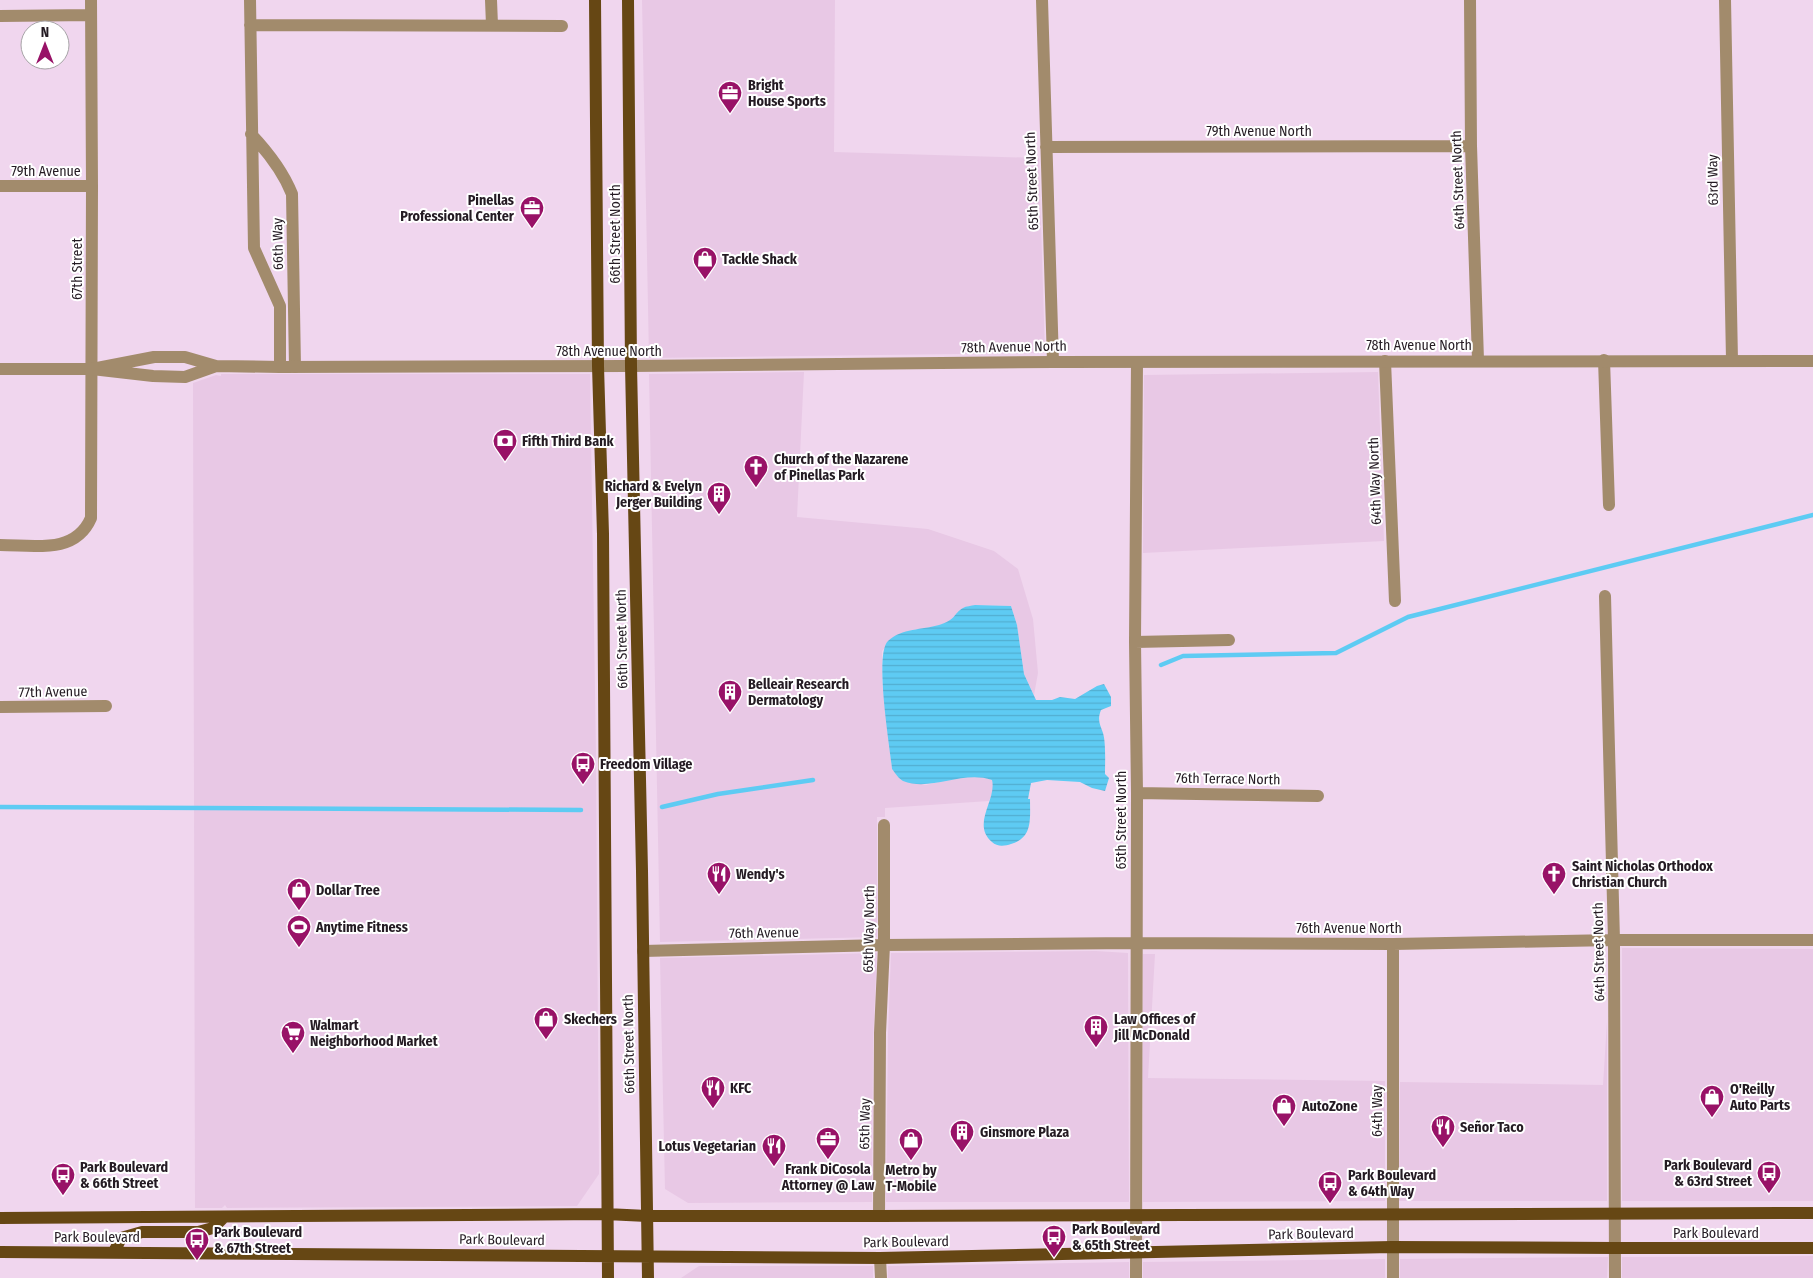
<svg xmlns="http://www.w3.org/2000/svg" width="1813" height="1278" font-family="'Fira Sans Condensed',sans-serif">
	<style>
		.built { fill: #e8c8e5 }
		.water { fill: url(#water-rules) }
		.lines { fill: none; stroke-linecap: round; stroke-linejoin: round }
		.stream { stroke: #5ecbf3; stroke-width: 4.5 }
		.minor { stroke: #a28b6c; stroke-width: 12 }
		.tertiary { stroke: #a28b6c; stroke-width: 12 }
		.primary { stroke: #664714; stroke-width: 12 }
		.labels { text-anchor: middle; dominant-baseline: central; stroke-width: 4; stroke-linejoin: round; paint-order: stroke }
		.poi-label { font-size: 14px; font-weight: bold; fill: #241b23; stroke: #fff; text-anchor: start }
		.street-label { font-size: 14px; fill: #241b23; stroke: #fff }
	</style>
	<defs>
		<pattern id="water-rules" width="6" height="5" patternUnits="userSpaceOnUse" patternTransform="scale(1.25)"><rect width="6" height="5" fill="#5ecbf3"/><path d="M0 2.5h6" fill="none" stroke="#52aed0"/></pattern>
	</defs>
	<rect width="100%" height="100%" fill="#f0d6ee"/>
	<!-- built -->
	<path class="built" d="M 642,0 L 835,0 L 834,152 L 1039,158 L 1045,353 L 649,358 Z
		M 804,372 L 797,517 L 928,529 L 994,551 L 1018,569 L 1033,619 L 1038,673 L 1034,695 L 1024,674 L 1017,625 L 1011,606 L 975,605 L 964,608 L 952,621 L 937,626 L 912,630 L 896,636 L 882,651 L 882,681 L 892,769 L 901,780 L 926,785 L 956,778 L 984,777 L 992,780 L 994,789 L 989,801 L 885,808 L 885,817 L 877,817 L 877,937 L 660,942 L 649,374 Z
		M 1378,372 L 1384,541 L 1143,553 L 1144,375 Z
		M 221,374 L 590,374 L 596,755 L 599,1174 L 577,1206 L 227,1208 L 225,1205 L 222,1208 L 195,1208 L 193,383 L 216,375 L 221,376 Z
		M 1622,948 L 1813,949 L 1813,1201 L 1622,1201 Z
		M 1096,951 L 1128,953 L 1129,1202 L 886,1202 L 888,1033 L 891,953 Z
		M 877,953 L 873,1041 L 872,1202 L 688,1203 L 665,1189 L 660,958 Z
		M 1143,954 L 1155,954 L 1148,1078 L 1385,1081 L 1385,1201 L 1143,1202 Z
		M 1607,1022 L 1607,1201 L 1399,1201 L 1400,1082 L 1603,1085 Z
		M 1813,1256 L 1813,1278 L 1622,1278 L 1622,1257 Z
		M 1608,1257 L 1607,1278 L 1400,1278 L 1400,1259 Z
		M 1385,1259 L 1385,1278 L 1143,1278 L 1143,1262 Z
		M 1129,1262 L 1129,1278 L 888,1278 L 888,1266 Z
		M 699,1266 L 873,1266 L 873,1278 L 681,1278 Z"/>
	<!-- water -->
	<path class="water" d="M 975,605 L 1011,606 L 1017,625 L 1024,674 L 1036,700 L 1052,700 L 1060,697 L 1075,699 L 1097,686 L 1104,684 L 1111,697 L 1111,706 L 1101,710 C 1097,720 1100,724 1103,733 C 1106,743 1105,763 1105,774 L 1109,778 L 1105,791 L 1092,788 L 1080,782 L 1047,780 L 1031,783 L 1028,799 L 1030,799 C 1030,819 1033,838 1011,844 C 1005,846 997,847 992,842 C 971,824 997,800 992,780 C 962,770 931,792 903,781 C 899,779 895,773 892,769 C 890,747 874,654 888,641 C 902,628 922,630 939,625 C 956,620 953,614 963,608 C 966,606 971,606 975,605 Z"/>
	<g class="lines">
		<!-- stream -->
		<path class="stream" d="M 1161,665 L 1183,656 L 1336,653 L 1408,617 L 1813,515
			M 0,807 L 581,810
			M 662,807 L 718,794 L 813,780"/>
		<!-- minor -->
		<path class="minor" d="M 250,0 L 254,248 L 280,306 L 280,367
			M 491,0 L 492,25
			M 1042,0 L 1053,362
			M 1470,0 L 1471,146 L 1478,360
			M 1725,0 L 1732,360
			M 0,16 L 91,15
			M 250,25 L 562,26
			M 251,134 C 268,152 283,171 292,194 L 295,367
			M 1046,147 L 1471,146
			M 0,186 L 92,186
			M 1604,360 L 1609,505
			M 1385,361 L 1395,601
			M 0,545 C 33,545 75,555 91,518 L 92,186 L 91,0
			M 1605,596 L 1614,940 L 1615,1278
			M 1135,642 L 1229,640
			M 0,707 L 106,706
			M 1137,793 L 1318,796
			M 643,951 L 884,945 L 1136,943 L 1393,944 L 1614,940 L 1813,940
			M 879,1216 L 880,1033 L 884,945 L 884,825
			M 880,1258 L 881,1278
			M 1136,1278 L 1137,793 L 1135,642 L 1137,362
			M 1393,1278 L 1393,944"/>
		<!-- tertiary -->
		<path class="tertiary" d="M 0,369 L 92,369 L 153,376 L 185,377 L 216,366
			M 92,369 L 154,357 L 185,357 L 216,366 L 280,367 L 631,366 L 1053,362 L 1813,361"/>
		<!-- primary -->
		<path class="primary" d="M 595,0 L 598,366 L 603,534 L 608,1278
			M 628,0 L 631,366 L 642,871 L 648,1278
			M 0,1218 L 606,1214 L 647,1216 L 879,1216 L 1813,1213
			M 0,1252 L 880,1258 L 1392,1247 L 1615,1248 L 1813,1248
			M 114,1252 L 121,1238 L 142,1232 L 198,1232 L 213,1228 L 224,1217"/>
	</g>
	<!-- icons -->
	<defs>
		<symbol id="office-pin" viewBox="-11 -11 22 30"><path d="M0 17L-7.5 6A9.5 9.5 0 1 1 7.5 6Z" fill="#981267" stroke="#fff"/><path d="M-6-3h4V-5.5h4V-3h4V5H-6ZM-1-4.5V-3h2v-1.5ZM-6 0V1H6V0Z" fill="#fff"/></symbol>
		<symbol id="shop-pin" viewBox="-11 -11 22 30"><path d="M0 17L-7.5 6A9.5 9.5 0 1 1 7.5 6Z" fill="#981267" stroke="#fff"/><path d="M-5-2.5h2.3a2.7 3.5 0 0 1 5.4 0H5L5.5 6h-11ZM-1.5-2.5h3a1.5 2.3 0 0 0-3 0Z" fill="#fff"/></symbol>
		<symbol id="bank-pin" viewBox="-11 -11 22 30"><path d="M0 17L-7.5 6A9.5 9.5 0 1 1 7.5 6Z" fill="#981267" stroke="#fff"/><path d="M-6-4H6V4H-6ZM0-2.3a2.3 2.3 0 1 0 0 4.6a2.3 2.3 0 1 0 0-4.6Z" fill="#fff"/></symbol>
		<symbol id="church-pin" viewBox="-11 -11 22 30"><path d="M0 17L-7.5 6A9.5 9.5 0 1 1 7.5 6Z" fill="#981267" stroke="#fff"/><path d="M-1.2-6h2.4v3.5h3.3v2.4h-3.3V6h-2.4V-.1h-3.3v-2.4h3.3Z" fill="#fff"/></symbol>
		<symbol id="building-pin" viewBox="-11 -11 22 30"><path d="M0 17L-7.5 6A9.5 9.5 0 1 1 7.5 6Z" fill="#981267" stroke="#fff"/><path d="M-4-6H4V6H1V3H-1V6H-4ZM-2.5-4.3h1.7v1.8h-1.7ZM.8-4.3h1.7v1.8H.8ZM-2.5-1h1.7V.8h-1.7ZM.8-1h1.7V.8H.8Z" fill="#fff"/></symbol>
		<symbol id="bus-pin" viewBox="-11 -11 22 30"><path d="M0 17L-7.5 6A9.5 9.5 0 1 1 7.5 6Z" fill="#981267" stroke="#fff"/><path d="M-5-6H5V4H4V6H2V4H-2V6H-4V4H-5ZM-3.5-4V0h7V-4ZM-3.5 1.2v1.5H-2V1.2ZM2 1.2v1.5H3.5V1.2Z" fill="#fff"/></symbol>
		<symbol id="restaurant-pin" viewBox="-11 -11 22 30"><path d="M0 17L-7.5 6A9.5 9.5 0 1 1 7.5 6Z" fill="#981267" stroke="#fff"/><path d="M-5-6h1v4h1v-4h1v4h1v-4h1v5L-1.5 .5V6h-2V.5L-5-1ZM5-6V6H3V1.5H1.5Q1.5-4 5-6Z" fill="#fff"/></symbol>
		<symbol id="stadium-pin" viewBox="-11 -11 22 30"><path d="M0 17L-7.5 6A9.5 9.5 0 1 1 7.5 6Z" fill="#981267" stroke="#fff"/><path d="M0-5a6.5 5 0 1 0 0 10a6.5 5 0 1 0 0-10ZM-3.5-1.8h7v3.6h-7Z" fill="#fff"/></symbol>
		<symbol id="supermarket-pin" viewBox="-11 -11 22 30"><path d="M0 17L-7.5 6A9.5 9.5 0 1 1 7.5 6Z" fill="#981267" stroke="#fff"/><path d="M-6-5.5h2.5l.6 2H6L4.5 2H-2.5L-4.4-4H-6ZM-1.5 3.2a1.3 1.3 0 1 0 .1 0ZM3 3.2a1.3 1.3 0 1 0 .1 0Z" fill="#fff"/></symbol>
	</defs>
	<g fill-rule="evenodd">
		<use href="#office-pin" x="716" y="79" width="28" height="38"/>
		<use href="#office-pin" x="518" y="194" width="28" height="38"/>
		<use href="#shop-pin" x="691" y="245" width="28" height="38"/>
		<use href="#bank-pin" x="491" y="427" width="28" height="38"/>
		<use href="#church-pin" x="742" y="453" width="28" height="38"/>
		<use href="#building-pin" x="705" y="480" width="28" height="38"/>
		<use href="#building-pin" x="716" y="678" width="28" height="38"/>
		<use href="#bus-pin" x="569" y="750" width="28" height="38"/>
		<use href="#restaurant-pin" x="705" y="860" width="28" height="38"/>
		<use href="#church-pin" x="1540" y="860" width="28" height="38"/>
		<use href="#shop-pin" x="285" y="876" width="28" height="38"/>
		<use href="#stadium-pin" x="285" y="913" width="28" height="38"/>
		<use href="#shop-pin" x="532" y="1005" width="28" height="38"/>
		<use href="#building-pin" x="1082" y="1013" width="28" height="38"/>
		<use href="#supermarket-pin" x="279" y="1019" width="28" height="38"/>
		<use href="#restaurant-pin" x="699" y="1074" width="28" height="38"/>
		<use href="#shop-pin" x="1698" y="1083" width="28" height="38"/>
		<use href="#shop-pin" x="1270" y="1092" width="28" height="38"/>
		<use href="#restaurant-pin" x="1429" y="1113" width="28" height="38"/>
		<use href="#building-pin" x="948" y="1118" width="28" height="38"/>
		<use href="#office-pin" x="814" y="1125" width="28" height="38"/>
		<use href="#shop-pin" x="897" y="1126" width="28" height="38"/>
		<use href="#restaurant-pin" x="760" y="1132" width="28" height="38"/>
		<use href="#bus-pin" x="1755" y="1159" width="28" height="38"/>
		<use href="#bus-pin" x="49" y="1161" width="28" height="38"/>
		<use href="#bus-pin" x="1316" y="1169" width="28" height="38"/>
		<use href="#bus-pin" x="1040" y="1223" width="28" height="38"/>
		<use href="#bus-pin" x="183" y="1226" width="28" height="38"/>
	</g>
	<g class="labels">
		<!-- poi labels -->
		<g class="poi-label">
			<text x="748" y="85">Bright<tspan x="748" dy="16">House Sports</tspan></text>
			<text x="514" y="200" text-anchor="end">Pinellas<tspan x="514" dy="16">Professional Center</tspan></text>
			<text x="722" y="259">Tackle Shack</text>
			<text x="522" y="441">Fifth Third Bank</text>
			<text x="774" y="459">Church of the Nazarene<tspan x="774" dy="16">of Pinellas Park</tspan></text>
			<text x="702" y="486" text-anchor="end">Richard &amp; Evelyn<tspan x="702" dy="16">Jerger Building</tspan></text>
			<text x="748" y="684">Belleair Research<tspan x="748" dy="16">Dermatology</tspan></text>
			<text x="600" y="764">Freedom Village</text>
			<text x="1572" y="866">Saint Nicholas Orthodox<tspan x="1572" dy="16">Christian Church</tspan></text>
			<text x="736" y="874">Wendy's</text>
			<text x="316" y="890">Dollar Tree</text>
			<text x="316" y="927">Anytime Fitness</text>
			<text x="564" y="1019">Skechers</text>
			<text x="1114" y="1019">Law Offices of<tspan x="1114" dy="16">Jill McDonald</tspan></text>
			<text x="310" y="1025">Walmart<tspan x="310" dy="16">Neighborhood Market</tspan></text>
			<text x="730" y="1088">KFC</text>
			<text x="1730" y="1089">O'Reilly<tspan x="1730" dy="16">Auto Parts</tspan></text>
			<text x="1302" y="1106">AutoZone</text>
			<text x="1460" y="1127">Señor Taco</text>
			<text x="980" y="1132">Ginsmore Plaza</text>
			<text x="756" y="1146" text-anchor="end">Lotus Vegetarian</text>
			<text x="1752" y="1165" text-anchor="end">Park Boulevard<tspan x="1752" dy="16">&amp; 63rd Street</tspan></text>
			<text x="80" y="1167">Park Boulevard<tspan x="80" dy="16">&amp; 66th Street</tspan></text>
			<text x="828" y="1169" text-anchor="middle">Frank DiCosola<tspan x="828" dy="16">Attorney @ Law</tspan></text>
			<text x="911" y="1170" text-anchor="middle">Metro by<tspan x="911" dy="16">T-Mobile</tspan></text>
			<text x="1348" y="1175">Park Boulevard<tspan x="1348" dy="16">&amp; 64th Way</tspan></text>
			<text x="1072" y="1229">Park Boulevard<tspan x="1072" dy="16">&amp; 65th Street</tspan></text>
			<text x="214" y="1232">Park Boulevard<tspan x="214" dy="16">&amp; 67th Street</tspan></text>
		</g>
		<!-- street labels -->
		<g class="street-label">
			<text x="1259" y="131">79th Avenue North</text>
			<text x="46" y="171">79th Avenue</text>
			<text transform="translate(1458 180) rotate(-92)">64th Street North</text>
			<text transform="translate(1713 180) rotate(-91)">63rd Way</text>
			<text transform="translate(1032 181) rotate(-92)">65th Street North</text>
			<text transform="translate(615 234) rotate(-90)">66th Street North</text>
			<text transform="translate(278 244) rotate(-91)">66th Way</text>
			<text transform="translate(77 269) rotate(-90)">67th Street</text>
			<text x="1419" y="345">78th Avenue North</text>
			<text transform="translate(1014 347) rotate(-1)">78th Avenue North</text>
			<text x="609" y="351">78th Avenue North</text>
			<text transform="translate(1375 481) rotate(-92)">64th Way North</text>
			<text transform="translate(622 639) rotate(-91)">66th Street North</text>
			<text transform="translate(53 692) rotate(-1)">77th Avenue</text>
			<text transform="translate(1228 779) rotate(1)">76th Terrace North</text>
			<text transform="translate(1121 820) rotate(-90)">65th Street North</text>
			<text x="1349" y="928">76th Avenue North</text>
			<text transform="translate(869 929) rotate(-89)">65th Way North</text>
			<text transform="translate(764 933) rotate(-1)">76th Avenue</text>
			<text transform="translate(1599 952) rotate(-91)">64th Street North</text>
			<text transform="translate(629 1044) rotate(-91)">66th Street North</text>
			<text transform="translate(1377 1111) rotate(-90)">64th Way</text>
			<text transform="translate(865 1124) rotate(-89)">65th Way</text>
			<text x="1716" y="1233">Park Boulevard</text>
			<text transform="translate(1311 1234) rotate(-1)">Park Boulevard</text>
			<text x="97" y="1237">Park Boulevard</text>
			<text transform="translate(502 1240) rotate(1)">Park Boulevard</text>
			<text transform="translate(906 1242) rotate(-1)">Park Boulevard</text>
		</g>
	</g>
	<!-- north arrow -->
	<g transform="translate(45 45)"><circle r="24" fill="#ffffff" stroke="#a7a4a7"/>
	<path d="M0-4L9 19L0 12L-9 19Z" fill="#981267"/>
	<text y="-8" font-size="14" font-weight="bold" text-anchor="middle" fill="#241b23">N</text>
	</g>
</svg>
